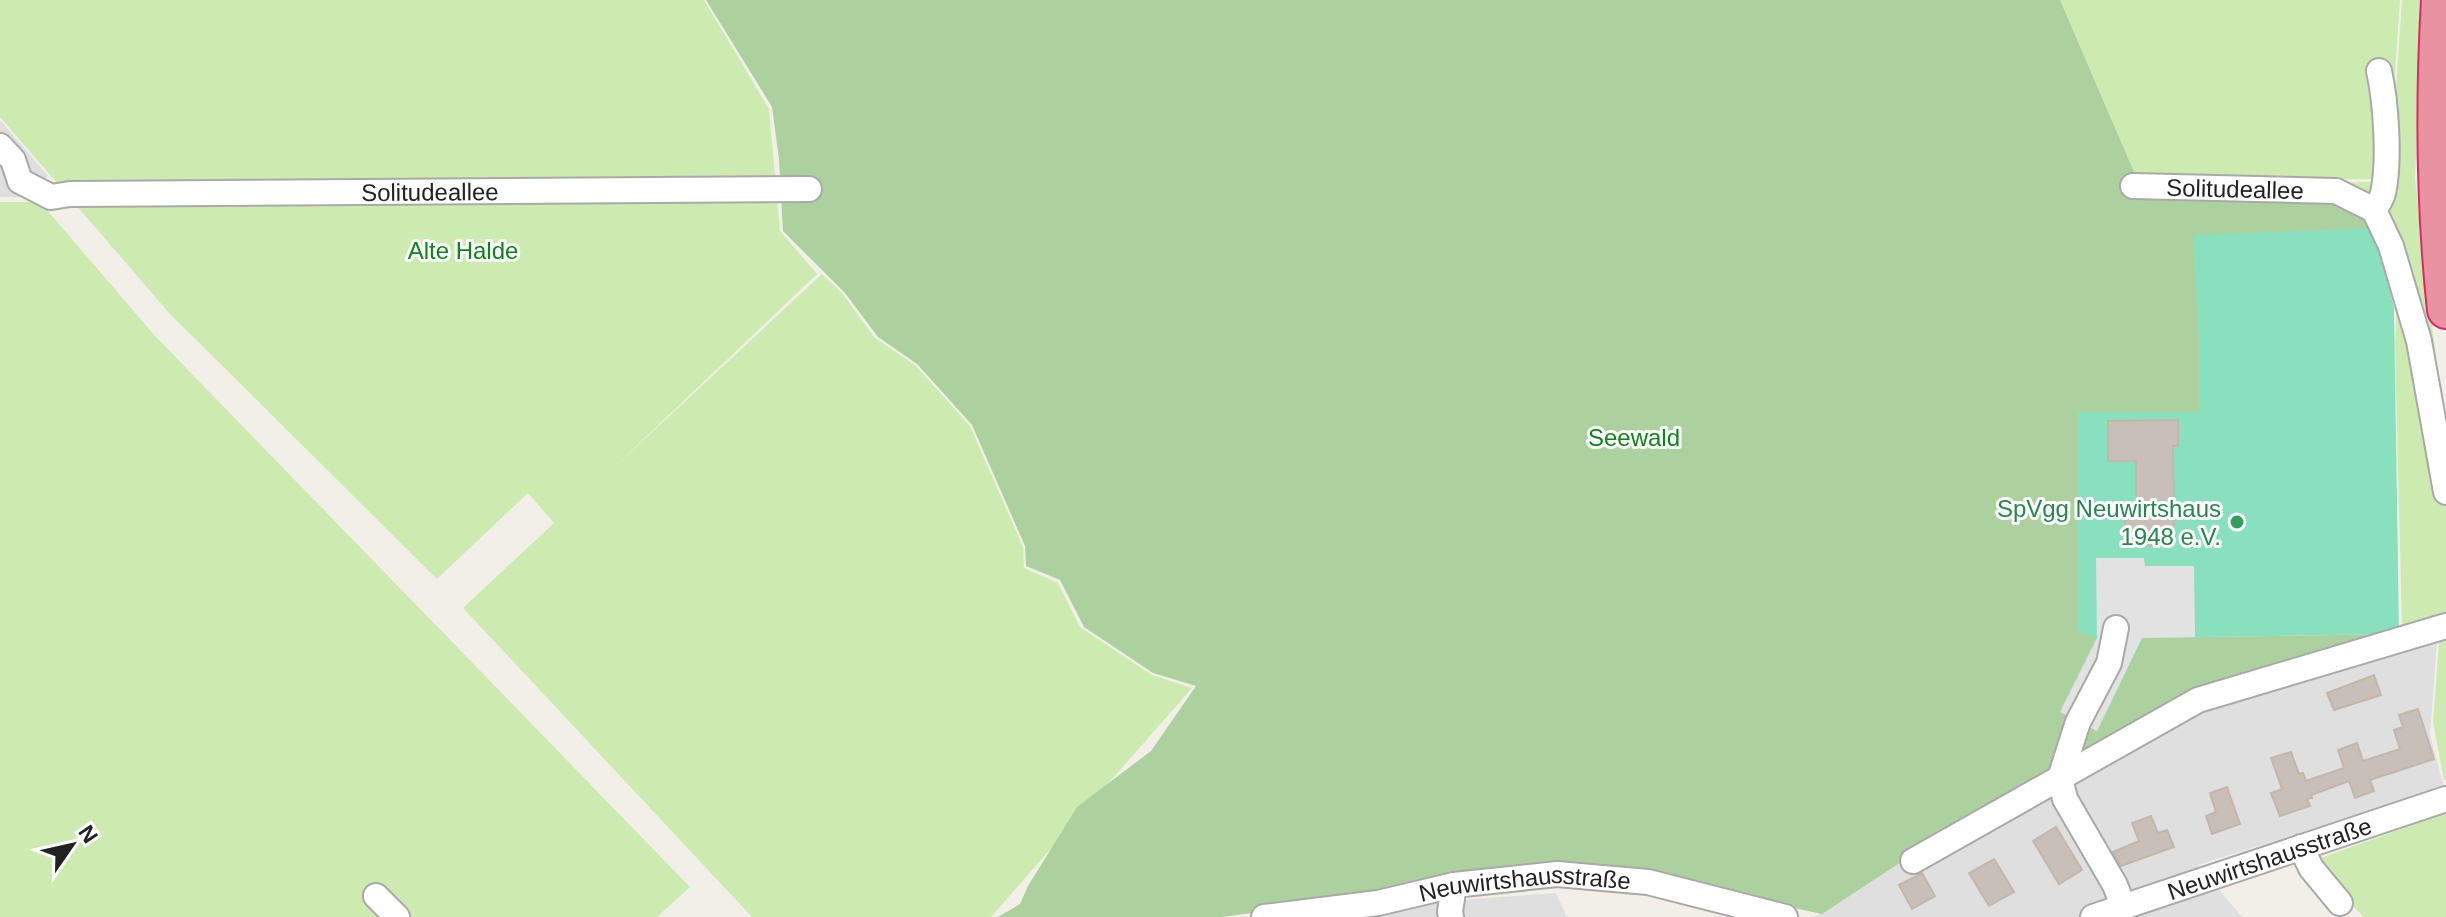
<svg xmlns="http://www.w3.org/2000/svg" width="2446" height="917" font-family="Helvetica,sans-serif">
	<style>
		.residential { fill: #e0dfdf }
		.grass { fill: #cdebb0 }
		.forest { fill: #add19e }
		.pitch { fill: #88e0be }
		.parking { fill: #e2e2e2 }
		.building { fill: #c7bfb8; stroke: #c4b6ab; stroke-width: 2 }
		.lines { fill: none; stroke-linecap: round; stroke-linejoin: round }
		.minor-casing { stroke: #a9a9a9; stroke-width: 28 }
		.highway-casing { stroke: #dc2a67; stroke-width: 40 }
		.minor { stroke: #fff; stroke-width: 24 }
		.highway { stroke: #e892a2; stroke-width: 36 }
		.leisure-dot { fill: #2e9e5b; stroke: #fff; stroke-width: 3 }
		.labels { text-anchor: middle; dominant-baseline: central; stroke-width: 6; stroke-linejoin: round; paint-order: stroke }
		.street-label { font-size: 24px; fill: #222; stroke: #fff }
		.park-label { font-size: 24px; fill: #0c8416; stroke: #fff }
		.leisure-label { font-size: 24px; fill: #27864d; stroke: #fff; text-anchor: end }
	</style>
	<rect width="100%" height="100%" fill="#f2efe9"/>
	<!-- residential -->
	<path class="residential" d="M 0,120 L 48,176 L 32,197 L 0,197 Z
		M 2438,627 L 2430,735 L 2444,787 L 2198,865 L 2242,917 L 1815,917 L 1933,841 L 2197,695 Z
		M 1556,893 L 1567,917 L 1352,917 L 1431,902 Z"/>
	<!-- grass -->
	<path class="grass" d="M 0,0 L 704,0 L 769,109 L 780,231 L 817,274 L 609,472 L 822,274 L 842,293 L 874,337 L 916,366 L 970,426 L 1023,547 L 1024,568 L 1058,583 L 1080,627 L 1152,675 L 1192,688 L 991,917 L 752,917 L 463,608 L 554,523 L 528,493 L 437,579 L 170,314 L 0,117 Z
		M 2060,0 L 2400,0 L 2390,144 L 2392,145 L 2402,0 L 2424,0 L 2415,179 L 2446,445 L 2446,621 L 2402,628 L 2395,346 L 2397,308 L 2377,228 L 2341,183 L 2391,181 L 2392,179 L 2138,181 Z
		M 0,202 L 40,202 L 156,337 L 690,887 L 657,917 L 0,917 Z
		M 2446,629 L 2446,780 L 2444,780 L 2433,722 L 2440,631 Z
		M 2446,813 L 2446,917 L 2364,917 L 2345,898 L 2318,859 Z"/>
	<!-- forest -->
	<path class="forest" d="M 706,0 L 2060,0 L 2138,181 L 2351,202 L 2374,228 L 2199,340 L 2200,413 L 2097,638 L 2097,731 L 2142,638 L 2399,634 L 2197,695 L 1933,841 L 1822,914 L 1646,876 L 1334,902 L 1222,917 L 998,917 L 1020,904 L 1028,886 L 1077,807 L 1151,751 L 1196,686 L 1153,673 L 1084,627 L 1060,580 L 1026,566 L 1025,546 L 972,425 L 917,364 L 878,337 L 845,293 L 783,231 L 779,159 L 772,107 Z"/>
	<!-- pitch -->
	<path class="pitch" d="M 2374,228 L 2394,308 L 2399,634 L 2143,638 L 2097,731 L 2060,712 L 2097,638 L 2077,631 L 2077,412 L 2199,412 L 2199,340 L 2193,235 Z"/>
	<!-- parking -->
	<path class="parking" d="M 2096,558 L 2144,558 L 2145,566 L 2194,566 L 2195,637 L 2142,638 L 2097,731 L 2060,712 L 2097,638 Z"/>
	<!-- building -->
	<path class="building" d="M 2178,420 L 2178,446 L 2173,446 L 2174,545 L 2125,546 L 2125,515 L 2136,515 L 2136,461 L 2108,461 L 2108,421 Z
		M 2374,675 L 2381,695 L 2334,710 L 2327,693 Z
		M 2418,709 L 2434,759 L 2370,780 L 2374,791 L 2355,798 L 2349,781 L 2311,795 L 2312,798 L 2307,799 L 2310,806 L 2280,816 L 2271,793 L 2282,789 L 2271,758 L 2291,752 L 2299,774 L 2303,773 L 2306,781 L 2344,768 L 2338,750 L 2357,743 L 2363,761 L 2400,749 L 2394,730 L 2403,727 L 2399,715 Z
		M 2227,787 L 2240,824 L 2212,834 L 2206,816 L 2216,812 L 2210,793 Z
		M 2151,816 L 2158,833 L 2167,830 L 2174,847 L 2121,866 L 2113,852 L 2139,841 L 2132,823 Z
		M 2056,827 L 2082,870 L 2059,884 L 2033,841 Z
		M 1994,859 L 2014,892 L 1989,906 L 1969,873 Z
		M 1922,873 L 1935,896 L 1912,909 L 1899,885 Z"/>
	<g class="lines">
		<defs>
			<g id="minor">
				<path d="M 0,146 L 13,160 L 20,181"/>
				<path id="s1" d="M 20,181 L 51,197 L 70,194 L 809,189"/>
				<path id="s2" d="M 2133,186 L 2336,191 L 2374,210 L 2391,246 L 2419,341 L 2446,492"/>
				<path d="M 2374,210 C 2377,205 2382,199 2383,193 C 2390,161 2386,102 2379,71"/>
				<path d="M 2116,628 L 2109,663 L 2078,722 L 2060,778 L 2065,799 L 2115,885 L 2123,906"/>
				<path d="M 2301,847 L 2311,868 L 2340,903"/>
				<path d="M 1913,861 L 2198,700 L 2446,626"/>
				<path d="M 376,896 L 397,917"/>
				<path id="s3" d="M 1264,917 L 1378,903 L 1454,885 L 1557,874 L 1648,882 L 1785,917"/>
				<path d="M 1451,917 L 1450,912 L 1454,885"/>
				<path id="s4" d="M 2093,917 L 2446,799"/>
			</g>
			<path id="highway" d="M 2440,0 C 2434,104 2435,207 2446,310"/>
		</defs>
		<!-- minor casing -->
		<use href="#minor" class="minor-casing"/>
		<!-- highway casing -->
		<use href="#highway" class="highway-casing"/>
		<!-- minor -->
		<use href="#minor" class="minor"/>
		<!-- highway -->
		<use href="#highway" class="highway"/>
	</g>
	<!-- markers -->
	<circle class="leisure-dot" cx="2237" cy="522" r="8"/>
	<g class="labels">
		<!-- street labels -->
		<g class="street-label">
			<text stroke="none"><textPath href="#s2" startOffset="102">Solitudeallee</textPath></text>
			<text stroke="none"><textPath href="#s1" startOffset="414">Solitudeallee</textPath></text>
			<text stroke="none"><textPath href="#s4" startOffset="186">Neuwirtshausstraße</textPath></text>
			<text stroke="none"><textPath href="#s3" startOffset="264">Neuwirtshausstraße</textPath></text>
		</g>
		<!-- park labels -->
		<g class="park-label">
			<text x="463" y="250">Alte Halde</text>
			<text x="1634" y="437">Seewald</text>
		</g>
		<!-- leisure labels -->
		<g class="leisure-label">
			<text x="2221" y="508">SpVgg Neuwirtshaus<tspan x="2221" dy="28">1948 e.V.</tspan></text>
		</g>
	</g>
	<!-- north arrow -->
	<g transform="translate(72 845) rotate(56)" stroke="#ffffff" stroke-width="6" paint-order="stroke">
	<path d="M0-6L14 30L0 20L-14 30Z" fill="#222222"/>
	<text y="-12" font-size="22" font-weight="bold" text-anchor="middle" fill="#222222">N</text>
	</g>
</svg>
